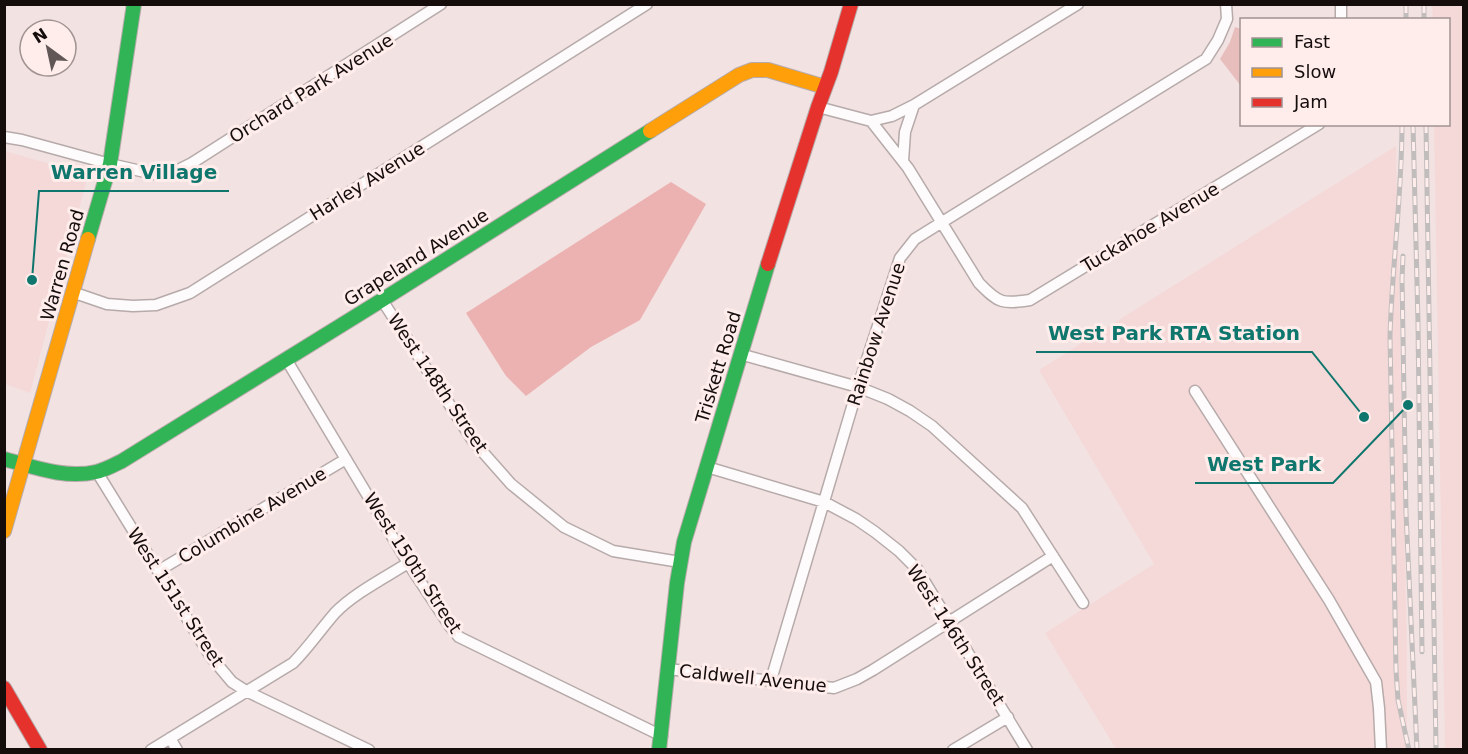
<svg xmlns="http://www.w3.org/2000/svg" width="1468" height="754" font-family="'DejaVu Sans',sans-serif">
	<style>
		.built { fill: #f5d9d8 }
		.green { fill: #e8bebd }
		.forest { fill: #ebb2b1 }
		.lines { fill: none; stroke-linecap: round; stroke-linejoin: round }
		.street-casing { stroke: #b7aaaa; stroke-width: 13 }
		.fast-casing { stroke: #b7aaaa; stroke-width: 16 }
		.slow-casing { stroke: #b7aaaa; stroke-width: 16 }
		.jam-casing { stroke: #b7aaaa; stroke-width: 16 }
		.street { stroke: #fdfbfb; stroke-width: 10 }
		.fast { stroke: #30b455; stroke-width: 14 }
		.slow { stroke: #ff9f0a; stroke-width: 14 }
		.jam { stroke: #e5322d; stroke-width: 14 }
		.rail-casing { stroke: #c2bdbd; stroke-width: 5 }
		.rail { stroke: #feedeb; stroke-width: 3; stroke-dasharray: 9; stroke-linecap: butt }
		.labels { text-anchor: middle; dominant-baseline: central; stroke-width: 6; stroke-linejoin: round; paint-order: stroke }
		.street-label { font-size: 18px; fill: #150c0c; stroke: #feedeb }
		.leader { fill: none; stroke: #0f766e; stroke-width: 2 }
		.callout-dot { fill: #0f766e; stroke: #feedeb; stroke-width: 2 }
		.callout-label { font-size: 20px; text-anchor: middle; font-weight: bold; fill: #0f766e; stroke: #feedeb; stroke-width: 6; stroke-linejoin: round; paint-order: stroke }
	</style>
	<rect width="100%" height="100%" fill="#f2e2e2"/>
	<!-- built -->
	<path class="built" d="M 1432,5 L 1464,5 L 1463,750 L 1445,749 L 1434,125 L 1448,124 L 1448,20 L 1433,19 Z
		M 1396,146 L 1407,651 L 1407,749 L 1116,749 L 1045,633 L 1154,564 L 1039,370 Z
		M 5,151 L 88,175 L 30,393 L 5,384 Z"/>
	<!-- green -->
	<path class="green" d="M 1235,27 L 1241,29 L 1241,86 L 1220,59 L 1230,42 Z"/>
	<!-- forest -->
	<path class="forest" d="M 671,182 L 706,204 L 640,320 L 591,347 L 526,396 L 506,376 L 466,313 Z"/>
	<g class="lines">
		<defs>
			<path id="street" d="M 1341,4 L 1341,20
				M 818,107 L 871,121 L 892,116 L 914,105 L 1078,4
				M 871,121 L 908,168 L 979,283 C 999,304 1003,304 1030,300 L 1319,124
				M 4,137 L 22,140 L 110,164 L 154,174 L 176,171 L 192,163 L 441,4
				M 903,161 L 905,132 L 914,105
				M 72,292 L 107,304 L 133,306 L 156,305 L 190,293 L 647,4
				M 382,300 L 473,441 L 511,484 L 564,527 L 613,551 L 680,562
				M 740,354 L 858,387 L 888,399 L 910,411 L 932,426 L 1022,508 L 1083,603
				M 286,359 L 408,563 L 449,625 L 459,637 L 662,736
				M 1195,391 L 1329,600 L 1376,682 L 1379,708 L 1381,750
				M 707,467 L 824,502 L 856,519 L 875,532 L 899,551 L 917,569 L 1027,750
				M 97,472 L 211,657 L 232,682 L 246,691 L 369,750
				M 158,571 L 346,459
				M 668,669 L 834,688 L 857,679 L 873,670 L 1053,556
				M 771,680 L 858,387 L 900,258 L 915,239 L 931,229 L 1206,59 L 1218,40 L 1227,19 L 1226,4
				M 170,738 L 177,750
				M 151,750 L 293,663 C 308,648 321,629 335,613 C 353,594 386,577 408,563
				M 953,750 L 1008,717"/>
			<path id="fast" d="M 88,239 L 110,164 L 134,4
				M 4,459 C 34,467 65,479 96,472 C 105,470 114,465 122,461 L 382,300 L 650,131
				M 659,750 L 677,583 L 684,542 L 768,264"/>
			<path id="slow" d="M 650,131 L 739,75 L 752,70 L 768,70 L 825,87
				M 4,531 L 88,239"/>
			<path id="jam" d="M 768,264 L 818,107 L 831,72 L 851,4
				M 4,688 L 40,750"/>
		</defs>
		<!-- street casing -->
		<use href="#street" class="street-casing"/>
		<!-- fast casing -->
		<use href="#fast" class="fast-casing"/>
		<!-- slow casing -->
		<use href="#slow" class="slow-casing"/>
		<!-- jam casing -->
		<use href="#jam" class="jam-casing"/>
		<!-- street -->
		<use href="#street" class="street"/>
		<!-- fast -->
		<use href="#fast" class="fast"/>
		<!-- slow -->
		<use href="#slow" class="slow"/>
		<!-- jam -->
		<use href="#jam" class="jam"/>
		<defs>
			<path id="rail" d="M 1406,4 L 1406,20
				M 1424,4 L 1424,20
				M 1402,124 C 1402,195 1392,265 1390,336 L 1396,670 L 1398,700 L 1409,750
				M 1413,124 L 1418,323 L 1422,652
				M 1426,124 L 1436,750
				M 1403,256 L 1402,279 L 1406,513 L 1417,750"/>
		</defs>
		<!-- rail casing -->
		<use href="#rail" class="rail-casing"/>
		<!-- rail -->
		<use href="#rail" class="rail"/>
	</g>
	<g class="labels">
		<!-- street labels -->
		<g class="street-label">
			<text transform="translate(311 88) rotate(-32)">Orchard Park Avenue</text>
			<text transform="translate(367 181) rotate(-32)">Harley Avenue</text>
			<text transform="translate(1150 227) rotate(-31)">Tuckahoe Avenue</text>
			<text transform="translate(416 257) rotate(-32)">Grapeland Avenue</text>
			<text transform="translate(62 265) rotate(-74)">Warren Road</text>
			<text transform="translate(876 334) rotate(-72)">Rainbow Avenue</text>
			<text transform="translate(718 367) rotate(-73)">Triskett Road</text>
			<text transform="translate(438 383) rotate(56)">West 148th Street</text>
			<text transform="translate(252 515) rotate(-31)">Columbine Avenue</text>
			<text transform="translate(413 563) rotate(57)">West 150th Street</text>
			<text transform="translate(176 597) rotate(57)">West 151st Street</text>
			<text transform="translate(956 635) rotate(57)">West 146th Street</text>
			<text transform="translate(753 678) rotate(6)">Caldwell Avenue</text>
		</g>
	</g>
	<!-- callouts -->
	<path class="leader" d="M32 280L39 191H229M1364 417L1312 352H1036M1408 405L1333 483H1195"/>
	<g class="callout-dot">
		<circle cx="32" cy="280" r="6"/>
		<circle cx="1364" cy="417" r="6"/>
		<circle cx="1408" cy="405" r="6"/>
	</g>
	<g class="callout-label">
		<text x="134" y="179">Warren Village</text>
		<text x="1174" y="340">West Park RTA Station</text>
		<text x="1264" y="471">West Park</text>
	</g>
	<!-- border -->
	<rect width="1468" height="754" fill="none" stroke="#150c0c" stroke-width="12"/>
	<!-- legend -->
	<rect x="1240" y="18" width="210" height="108" fill="#feedeb" stroke="#a19392" stroke-width="1.5"/>
	<rect x="1252" y="38" width="30" height="9" fill="#30b455" stroke="#a19392" stroke-width="1.5"/>
	<text x="1294" y="48" font-size="18" fill="#150c0c">Fast</text>
	<rect x="1252" y="68" width="30" height="9" fill="#ff9f0a" stroke="#a19392" stroke-width="1.5"/>
	<text x="1294" y="78" font-size="18" fill="#150c0c">Slow</text>
	<rect x="1252" y="98" width="30" height="9" fill="#e5322d" stroke="#a19392" stroke-width="1.5"/>
	<text x="1294" y="108" font-size="18" fill="#150c0c">Jam</text>
	<!-- north arrow -->
	<g transform="translate(48 48) rotate(327)"><circle r="28" fill="#feedeb" stroke="#a19392" stroke-width="1.5"/>
	<path d="M0-4.5L10 22L0 15L-10 22Z" fill="#625757"/>
	<text y="-9" font-size="16" font-weight="bold" text-anchor="middle" fill="#150c0c">N</text>
	</g>
</svg>
